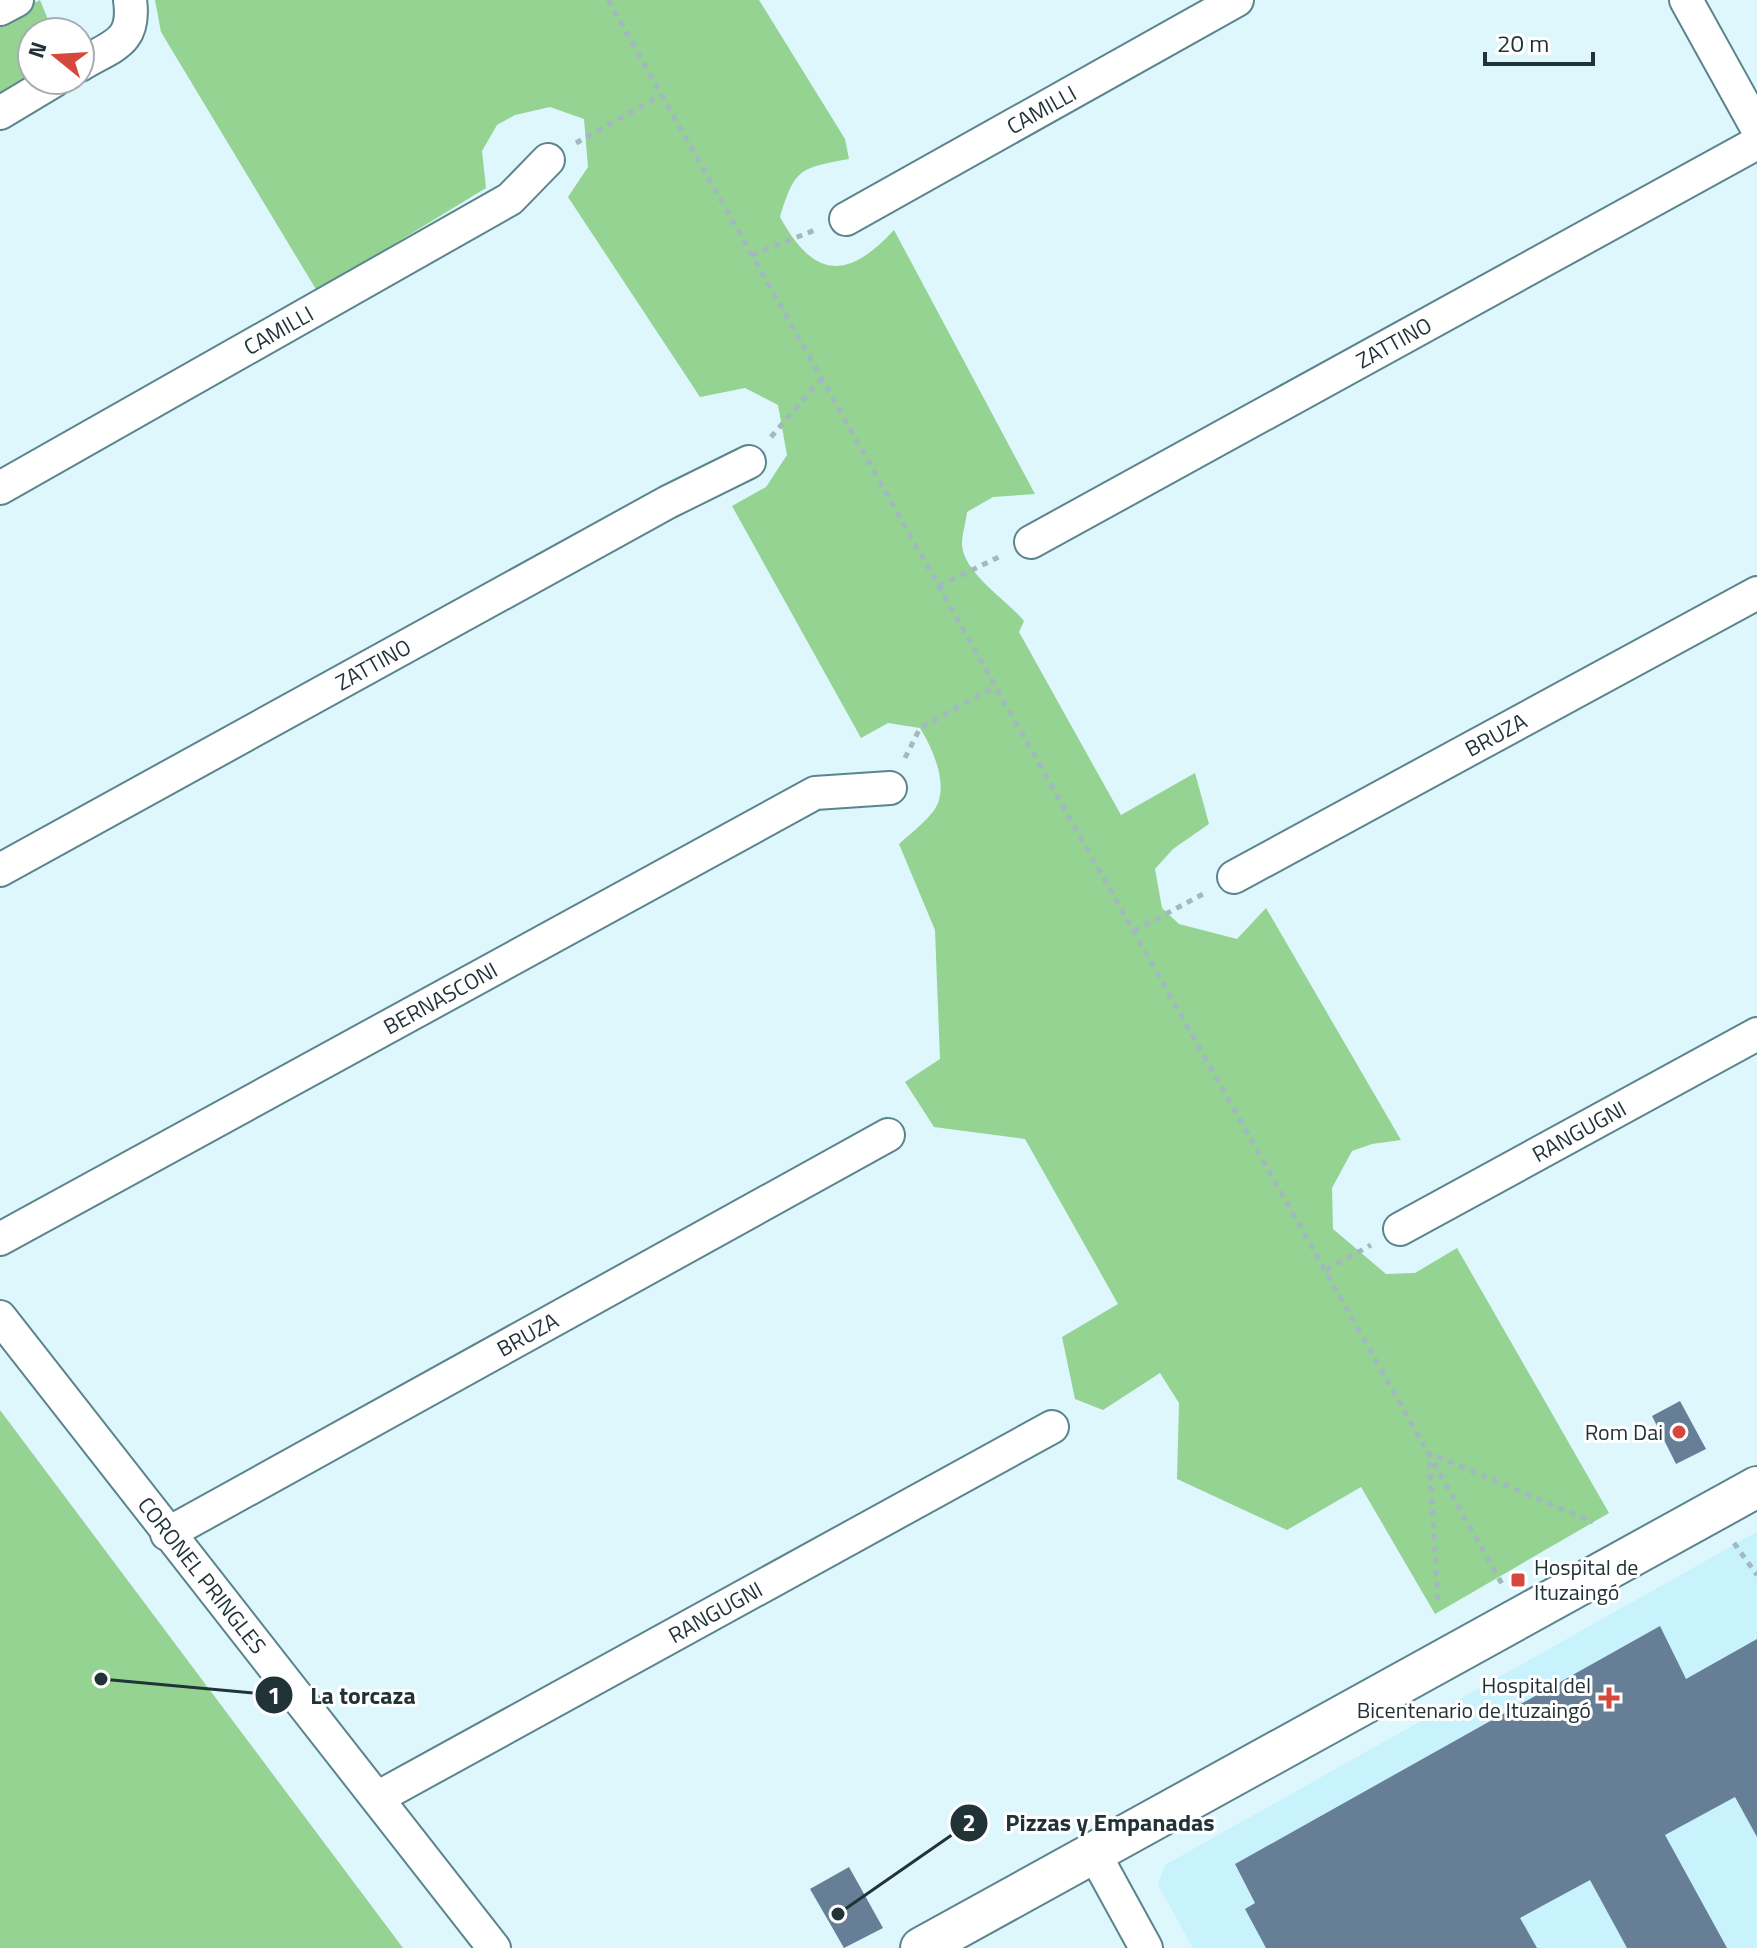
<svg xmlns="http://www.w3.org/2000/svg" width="1757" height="1948" font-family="'Titillium Web',sans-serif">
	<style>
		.built { fill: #c8f2fc }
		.green { fill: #94d392 }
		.building { fill: #667e96 }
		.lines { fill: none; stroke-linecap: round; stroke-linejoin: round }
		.minor-casing { stroke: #5b848d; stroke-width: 36 }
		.tertiary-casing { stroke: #5b848d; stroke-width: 44 }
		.path { stroke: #a2b9bf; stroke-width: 5; stroke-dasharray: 6 6; stroke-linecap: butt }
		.minor { stroke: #fff; stroke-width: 32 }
		.tertiary { stroke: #fff; stroke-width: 40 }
		.poi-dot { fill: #d6483b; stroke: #fff; stroke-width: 3 }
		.labels { text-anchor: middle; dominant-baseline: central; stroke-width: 6; stroke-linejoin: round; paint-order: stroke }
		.street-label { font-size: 22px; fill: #223337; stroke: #fff }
		.poi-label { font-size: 22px; fill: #223337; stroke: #fff; text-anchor: end }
		.leader { fill: none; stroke: #223337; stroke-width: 3 }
		.callout-dot { fill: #223337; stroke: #fff; stroke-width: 3 }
		.mark-label { font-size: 24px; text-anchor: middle; font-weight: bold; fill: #fff }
		.callout-label { font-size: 24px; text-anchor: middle; font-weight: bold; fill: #223337; stroke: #fff; stroke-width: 6; stroke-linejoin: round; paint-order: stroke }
	</style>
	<rect width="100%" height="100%" fill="#ddf7fd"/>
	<!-- built -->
	<path class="built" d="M 1757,1532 L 1757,1948 L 1193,1948 L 1158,1885 L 1165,1865 Z"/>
	<!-- green -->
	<path class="green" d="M 40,0 L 53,32 L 32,32 L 32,80 L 0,100 L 0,21 Z
		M 155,0 L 759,0 L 845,139 L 849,159 C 800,168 795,168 780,217 C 814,279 847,281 894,230 L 1035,494 L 993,497 L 967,512 C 966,522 962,534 962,544 C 963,573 1007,600 1024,621 L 1019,632 L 1121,815 L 1195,773 L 1209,824 L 1173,849 L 1155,869 L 1162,908 L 1179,924 L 1237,939 L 1266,908 L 1401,1140 L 1372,1144 L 1352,1151 L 1332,1188 L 1333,1229 L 1386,1274 L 1415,1273 L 1457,1248 L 1609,1513 L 1435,1614 L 1361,1487 L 1287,1530 L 1177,1479 L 1179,1403 L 1160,1373 L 1103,1410 L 1075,1399 L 1062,1337 L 1118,1304 L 1025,1139 L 934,1127 L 905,1082 L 940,1059 L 935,930 L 899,844 C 910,834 923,824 932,813 C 952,790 933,749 920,728 L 888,723 L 861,738 L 732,506 L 766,487 L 787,455 L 778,405 L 745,388 L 700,397 L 568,197 L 588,167 L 584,119 L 550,107 L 515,115 L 497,125 L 482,151 L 486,188 L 317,291 L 161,32 Z
		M 0,1410 L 403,1948 L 0,1948 Z"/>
	<!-- building -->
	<path class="building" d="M 1680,1401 L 1706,1449 L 1676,1464 L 1652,1416 Z
		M 1660,1626 L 1686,1679 L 1757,1639 L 1757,1837 L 1735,1797 L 1665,1835 L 1727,1948 L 1627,1948 L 1590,1880 L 1520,1918 L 1537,1948 L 1266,1948 L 1245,1909 L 1255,1903 L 1235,1864 Z
		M 849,1867 L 883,1928 L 844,1948 L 810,1889 Z"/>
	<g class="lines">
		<defs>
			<g id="minor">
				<path d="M 1686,0 L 1757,128"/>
				<path d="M 0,9 L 17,0"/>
				<path d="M 80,65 C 113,45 136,43 130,0"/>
				<path d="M 0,113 L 55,80"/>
				<path id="s1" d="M 846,219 L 1237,0"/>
				<path id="s2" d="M 0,488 L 510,199 L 548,160"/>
				<path id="s3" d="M 1031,542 L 1757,143"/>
				<path id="s4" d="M 0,870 L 668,502 L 749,462"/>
				<path id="s5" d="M 1234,877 L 1757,593"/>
				<path id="s6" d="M 1400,1229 L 1757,1034"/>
				<path id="s7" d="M 0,1239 L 815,793 L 890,788"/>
				<path id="s8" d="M 0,1317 L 494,1948"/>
				<path id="s9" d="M 167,1534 L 888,1135"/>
				<path id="s10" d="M 377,1798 L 1052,1427"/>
				<path d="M 1095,1855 L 1146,1948"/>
			</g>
			<path id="tertiary" d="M 921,1948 L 1757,1487"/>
		</defs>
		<!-- minor casing -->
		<use href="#minor" class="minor-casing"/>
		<!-- tertiary casing -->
		<use href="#tertiary" class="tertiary-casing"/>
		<!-- path -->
		<path class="path" d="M 608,0 L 1502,1584
			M 576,143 L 661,95
			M 752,255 L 815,230
			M 771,437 L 822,378
			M 939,586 L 1001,556
			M 905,758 L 920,728 L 996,686
			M 1134,931 L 1205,893
			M 1326,1270 L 1371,1245
			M 1734,1543 L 1757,1575
			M 1438,1600 L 1429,1453 L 1593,1522"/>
		<!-- minor -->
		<use href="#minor" class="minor"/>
		<!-- tertiary -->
		<use href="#tertiary" class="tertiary"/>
	</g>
	<!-- markers -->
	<g class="poi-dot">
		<circle cx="1679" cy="1432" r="8"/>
		<rect x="1510" y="1572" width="16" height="16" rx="4"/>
		<path d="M1605 1686h8v8h8v8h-8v8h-8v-8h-8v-8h8z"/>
	</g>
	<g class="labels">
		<!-- street labels -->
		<g class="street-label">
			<text stroke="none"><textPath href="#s1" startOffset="224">CAMILLI</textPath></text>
			<text stroke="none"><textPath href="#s2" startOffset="320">CAMILLI</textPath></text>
			<text stroke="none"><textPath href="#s3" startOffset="414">ZATTINO</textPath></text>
			<text stroke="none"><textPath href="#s4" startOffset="426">ZATTINO</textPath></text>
			<text stroke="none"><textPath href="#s5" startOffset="298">BRUZA</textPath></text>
			<text stroke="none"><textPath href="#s7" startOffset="502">BERNASCONI</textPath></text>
			<text stroke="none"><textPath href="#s6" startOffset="204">RANGUGNI</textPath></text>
			<text stroke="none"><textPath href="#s9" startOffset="412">BRUZA</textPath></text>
			<text stroke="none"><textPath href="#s8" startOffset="328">CORONEL PRINGLES</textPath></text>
			<text stroke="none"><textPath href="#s10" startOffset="386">RANGUGNI</textPath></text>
		</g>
		<!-- poi labels -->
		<g class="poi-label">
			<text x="1663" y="1432">Rom Dai</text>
			<text x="1534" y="1567" text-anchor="start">Hospital de<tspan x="1534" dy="25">Ituzaingó</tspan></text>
			<text x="1591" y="1685">Hospital del<tspan x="1591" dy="25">Bicentenario de Ituzaingó</tspan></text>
		</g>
	</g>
	<!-- callouts -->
	<path class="leader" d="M101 1679L274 1695M838 1914L969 1823"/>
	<g class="callout-dot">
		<circle cx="101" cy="1679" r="8"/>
		<circle cx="838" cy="1914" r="8"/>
		<circle cx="274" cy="1695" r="20"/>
		<circle cx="969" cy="1823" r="20"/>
	</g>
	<g class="mark-label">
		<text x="274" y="1704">1</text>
		<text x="969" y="1831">2</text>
	</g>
	<g class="callout-label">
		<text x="363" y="1704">La torcaza</text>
		<text x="1110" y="1831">Pizzas y Empanadas</text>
	</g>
	<!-- north arrow -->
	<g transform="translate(56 56) rotate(288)"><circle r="38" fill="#ffffff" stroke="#a7adaf" stroke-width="2"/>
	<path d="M0-6L14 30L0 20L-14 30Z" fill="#d6483b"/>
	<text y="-12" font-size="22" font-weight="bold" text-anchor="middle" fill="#223337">N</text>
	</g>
	<!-- scale -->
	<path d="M1485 52v12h108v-12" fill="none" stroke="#223337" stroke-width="4"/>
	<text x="1497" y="52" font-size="24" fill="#223337" stroke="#ffffff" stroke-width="6" paint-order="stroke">20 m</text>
</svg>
